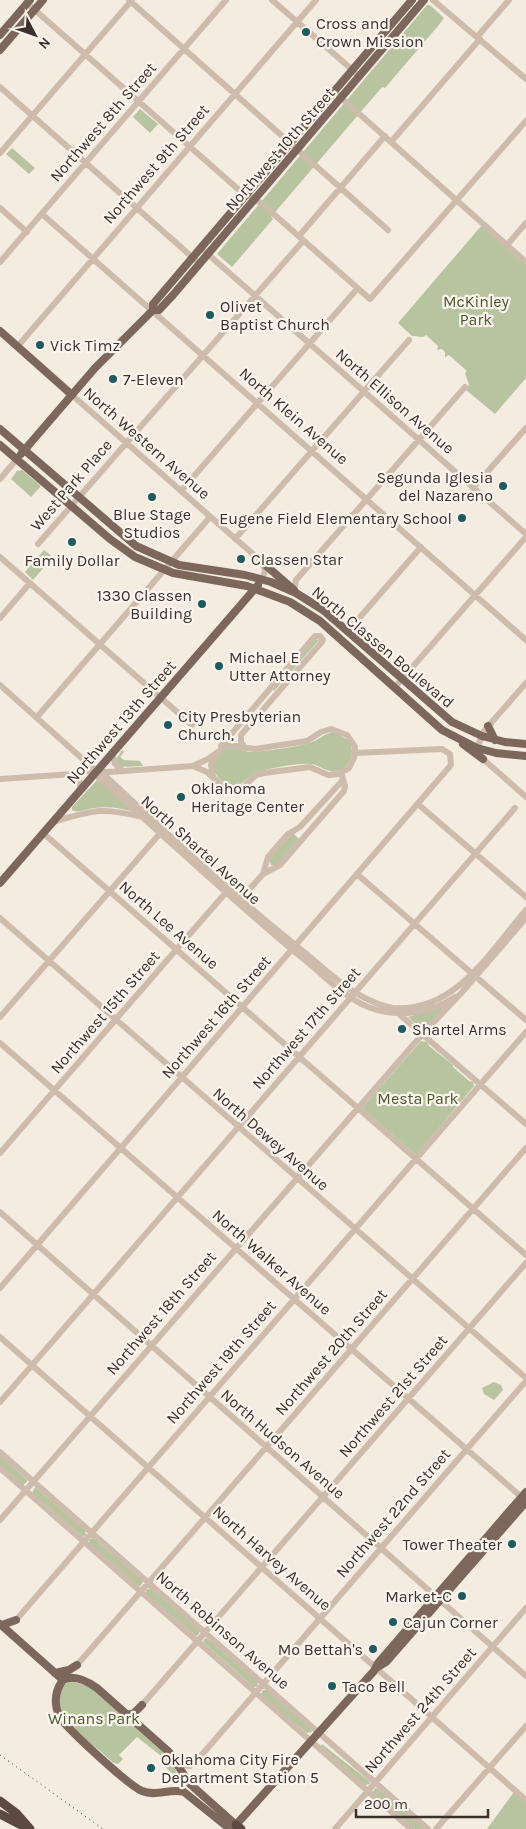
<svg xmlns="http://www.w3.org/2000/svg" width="526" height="1829" font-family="Karla,sans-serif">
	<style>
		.green { fill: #b8c4a0 }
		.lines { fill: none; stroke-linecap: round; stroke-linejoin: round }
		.minor { stroke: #cdbbac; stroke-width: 6 }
		.major { stroke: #7d675c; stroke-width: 8 }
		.highway { stroke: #5c4a42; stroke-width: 9 }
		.rail { stroke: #3b302b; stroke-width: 1; stroke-dasharray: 1 4; stroke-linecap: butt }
		.poi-dot { fill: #1f5a5e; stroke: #fbf5ee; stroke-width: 2 }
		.labels { text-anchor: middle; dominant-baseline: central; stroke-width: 4.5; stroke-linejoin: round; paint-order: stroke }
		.poi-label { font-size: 16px; fill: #3b302b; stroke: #fbf5ee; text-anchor: start }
		.street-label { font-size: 16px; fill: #3b302b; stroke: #fbf5ee }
		.park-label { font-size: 16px; fill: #4a5a2e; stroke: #fbf5ee }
	</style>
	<rect width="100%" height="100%" fill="#f4ebe1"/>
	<!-- green -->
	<path class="green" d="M 427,5 L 430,5 L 444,18 L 438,26 L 385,88 L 382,87 L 271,217 L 273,219 L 232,267 L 217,254 Z
		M 140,109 L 158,124 L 150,133 L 133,117 Z
		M 12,148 L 35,168 L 29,174 L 6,154 Z
		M 482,225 L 526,265 L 526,378 L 495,414 L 466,390 L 469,385 L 465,373 L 467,371 L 449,355 L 445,357 L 445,352 L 442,349 L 437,350 L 438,346 L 426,335 L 423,337 L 412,336 L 398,323 Z
		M 22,470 L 41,486 L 31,497 L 11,479 L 17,471 Z
		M 44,550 L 53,557 L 33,580 L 25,572 Z
		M 316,639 L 319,640 L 274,691 L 273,689 Z
		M 333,732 C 345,736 357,745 350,760 C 347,765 346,768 340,770 C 327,775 322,765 311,764 C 296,763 275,768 260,771 C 251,773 244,784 234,787 C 218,784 204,764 221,751 C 230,744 241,751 251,752 C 260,752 304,746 312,742 C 320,739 324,734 333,732 Z
		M 122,750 L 124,752 L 120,757 L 124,760 L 140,761 L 143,766 L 120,767 L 115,761 Z
		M 97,780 L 131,809 L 131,811 C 119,808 108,806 95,808 C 88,808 78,814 72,810 L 72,807 Z
		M 293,833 L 299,839 L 277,865 L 271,865 L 269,859 Z
		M 446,1006 L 425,1028 L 420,1028 L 408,1017 Z
		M 421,1041 L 427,1042 L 429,1046 L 453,1065 L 453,1067 L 469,1081 L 473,1082 L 474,1086 L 416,1155 L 362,1108 Z
		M 494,1382 L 501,1385 L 503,1390 L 494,1400 L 484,1394 L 482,1388 Z
		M 0,1455 L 27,1480 L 27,1482 L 23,1485 L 0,1465 Z
		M 35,1487 L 85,1530 L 86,1535 L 83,1537 L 32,1493 Z
		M 93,1538 L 143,1581 L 141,1585 L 138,1587 L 90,1545 L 89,1540 Z
		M 151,1588 L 200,1631 L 198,1635 L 196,1636 L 146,1594 L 146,1590 Z
		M 205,1638 L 208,1639 L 257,1682 L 258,1686 L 254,1687 L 203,1642 Z
		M 72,1681 L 91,1687 L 163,1750 L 174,1764 L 177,1775 L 175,1776 L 164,1766 L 167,1762 L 165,1759 L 137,1737 L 119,1755 L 123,1759 L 118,1764 L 112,1762 C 94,1742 54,1725 60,1694 C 62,1687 64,1683 72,1681 Z
		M 263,1690 L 267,1690 L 311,1729 L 312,1732 L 307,1733 C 292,1721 275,1708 261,1694 Z
		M 322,1744 L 369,1781 L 370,1784 L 365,1785 L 321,1746 Z
		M 375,1788 L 378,1789 L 424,1829 L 415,1829 L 373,1792 Z
		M 514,1792 L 526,1803 L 526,1829 L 487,1829 Z"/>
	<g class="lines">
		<!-- minor -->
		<path class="minor" d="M 129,0 L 388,230
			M 272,0 L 356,73
			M 433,0 L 526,79
			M 27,3 L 239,190 L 261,203 L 370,299 L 526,121
			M 477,37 L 509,0
			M 0,87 L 200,264
			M 338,95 L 526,262
			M 391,142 L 480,39
			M 0,153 L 132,0
			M 0,208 L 27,232
			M 42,214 L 526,640
			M 299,236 L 385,136
			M 507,245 L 526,223
			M 201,248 L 526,534
			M 0,262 L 226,0
			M 17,347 L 316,0
			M 72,395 L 263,563 L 265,571 L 262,580
			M 0,479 L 17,459
			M 473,488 L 526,428
			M 181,491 L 357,289
			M 235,539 L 409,340
			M 38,544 L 303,241
			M 0,557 L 192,725
			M 294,589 L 296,580 L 465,387
			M 0,618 L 30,583
			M 347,632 L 421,547
			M 526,683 L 484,731 L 477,748 L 483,759 L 526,797
			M 0,685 L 96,771 L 99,778 C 166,838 232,900 301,957 C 323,974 342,996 368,1007 C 396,1018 430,1014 455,997
			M 395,687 L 526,537
			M 37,717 L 210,517
			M 221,746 L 315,636 L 320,636 L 323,640 L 321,643 L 241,735 L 241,742 L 245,748
			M 112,753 L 115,764 L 123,771
			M 101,772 C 165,831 229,892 298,947 C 328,971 353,999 392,1008 L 526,1124
			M 73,774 L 79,780 L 81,789
			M 213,776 L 211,765 L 215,755
			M 0,779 L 73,774 L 77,771 L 110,772 L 193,766 L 208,759 L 228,745 L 255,749 L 307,741 L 321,732 L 331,729 L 347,735 L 355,747 L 354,758 L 349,768 L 338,774 L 328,775 L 310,767 L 264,773 L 256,775 L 242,788 L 233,790 L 222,786 L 207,772 L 193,766
			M 419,805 L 526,897
			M 53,822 C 95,810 100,807 143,817
			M 43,833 L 526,1255
			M 263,874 L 268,857 L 288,834 L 300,827 L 342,781
			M 358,875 L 526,1020
			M 239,901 L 263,874 L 280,865 L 344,791 L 345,786 L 341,773
			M 0,918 L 526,1378
			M 463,991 L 526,918
			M 392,1008 C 455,1013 490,952 526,910
			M 0,1017 L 163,830
			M 0,1043 L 525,1500
			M 0,1153 L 228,890
			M 0,1212 L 526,1676
			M 0,1288 L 451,765 L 450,754 L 442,749 L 355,753
			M 0,1337 L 526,1800
			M 0,1402 L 515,808
			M 0,1452 L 428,1829
			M 0,1468 L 411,1829
			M 0,1520 L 419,1038 L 465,989
			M 16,1620 L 526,1032
			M 77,1665 L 526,1148
			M 142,1705 L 526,1263
			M 177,1764 L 190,1766 L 199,1758 L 526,1381
			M 335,1829 L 526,1608
			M 436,1829 L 526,1726"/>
		<!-- major -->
		<path class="major" d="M 0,35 L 30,0
			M 0,50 L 43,0
			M 153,310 L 153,304 L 412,0
			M 0,331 L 72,395
			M 0,429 L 136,546 L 179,565 L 245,575 L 271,582 L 296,593 L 323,610 L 452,722 L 482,736 L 505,742 L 526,744
			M 0,445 L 110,539 L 135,557 L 173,573 L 247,586 L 290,602 L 320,621 L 442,730 L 477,748 L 496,753 L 526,756
			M 21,454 L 95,368 L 153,310 L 159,310 L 173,295 L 424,0
			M 263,563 L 294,590
			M 488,726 L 495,740
			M 463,744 L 483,759
			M 0,883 L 258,585
			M 0,1624 L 63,1680
			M 2,1625 L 16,1620
			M 376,1668 L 386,1662 L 526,1502
			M 55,1673 L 69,1670 L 77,1665
			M 127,1715 L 134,1713 L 142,1705
			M 234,1827 L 374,1671 L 378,1663 L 526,1492
			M 230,1829 L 184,1792 C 170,1788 156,1797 142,1791 C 128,1785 71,1732 60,1718 C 54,1705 54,1692 63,1680 C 74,1674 87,1681 97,1688 L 169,1752 L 190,1784 L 236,1825"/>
		<!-- highway -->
		<path class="highway" d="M 0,1801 L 16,1813 L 30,1829
			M 0,1814 L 27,1828
			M 236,1825 L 241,1829"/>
		<!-- rail -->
		<path class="rail" d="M 0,1755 L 103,1829"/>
	</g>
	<!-- markers -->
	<g class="poi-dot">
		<circle cx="306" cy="32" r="5"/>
		<circle cx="210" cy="315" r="5"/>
		<circle cx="40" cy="345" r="5"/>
		<circle cx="113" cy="379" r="5"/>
		<circle cx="503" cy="486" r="5"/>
		<circle cx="152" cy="497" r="5"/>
		<circle cx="462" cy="518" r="5"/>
		<circle cx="72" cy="542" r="5"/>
		<circle cx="241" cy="559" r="5"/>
		<circle cx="202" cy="604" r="5"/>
		<circle cx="219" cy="666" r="5"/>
		<circle cx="168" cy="725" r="5"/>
		<circle cx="181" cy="797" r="5"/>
		<circle cx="402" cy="1029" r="5"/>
		<circle cx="512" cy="1544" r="5"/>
		<circle cx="462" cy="1596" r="5"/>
		<circle cx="393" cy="1622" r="5"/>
		<circle cx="373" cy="1649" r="5"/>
		<circle cx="332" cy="1686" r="5"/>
		<circle cx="151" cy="1768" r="5"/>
	</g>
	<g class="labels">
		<!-- poi labels -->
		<g class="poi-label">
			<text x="316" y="23">Cross and<tspan x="316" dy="18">Crown Mission</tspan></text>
			<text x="220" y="306">Olivet<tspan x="220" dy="18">Baptist Church</tspan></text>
			<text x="50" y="345">Vick Timz</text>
			<text x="123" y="379">7-Eleven</text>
			<text x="493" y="477" text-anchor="end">Segunda Iglesia<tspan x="493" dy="18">del Nazareno</tspan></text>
			<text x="152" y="514" text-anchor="middle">Blue Stage<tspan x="152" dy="18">Studios</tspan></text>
			<text x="452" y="518" text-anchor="end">Eugene Field Elementary School</text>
			<text x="251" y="559">Classen Star</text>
			<text x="72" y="560" text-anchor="middle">Family Dollar</text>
			<text x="192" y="595" text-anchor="end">1330 Classen<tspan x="192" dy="18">Building</tspan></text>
			<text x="229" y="657">Michael E<tspan x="229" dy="18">Utter Attorney</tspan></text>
			<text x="178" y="716">City Presbyterian<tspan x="178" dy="18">Church,</tspan></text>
			<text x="191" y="788">Oklahoma<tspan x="191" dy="18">Heritage Center</tspan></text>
			<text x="412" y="1029">Shartel Arms</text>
			<text x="502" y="1544" text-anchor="end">Tower Theater</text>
			<text x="452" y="1596" text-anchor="end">Market-C</text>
			<text x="403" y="1622">Cajun Corner</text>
			<text x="363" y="1649" text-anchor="end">Mo Bettah's</text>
			<text x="342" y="1686">Taco Bell</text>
			<text x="161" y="1759">Oklahoma City Fire<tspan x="161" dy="18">Department Station 5</tspan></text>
		</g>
		<!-- street labels -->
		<g class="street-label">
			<text transform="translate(103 122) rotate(-49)">Northwest 8th Street</text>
			<text transform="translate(280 149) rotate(-49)">Northwest 10th Street</text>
			<text transform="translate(156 164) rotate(-49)">Northwest 9th Street</text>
			<text transform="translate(395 401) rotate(41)">North Ellison Avenue</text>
			<text transform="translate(294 416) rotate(41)">North Klein Avenue</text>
			<text transform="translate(147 443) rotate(41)">North Western Avenue</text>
			<text transform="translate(71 485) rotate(-49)">West Park Place</text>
			<text transform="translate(383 647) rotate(40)">North Classen Boulevard</text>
			<text transform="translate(121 722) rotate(-49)">Northwest 13th Street</text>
			<text transform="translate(201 850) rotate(42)">North Shartel Avenue</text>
			<text transform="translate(169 925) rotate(41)">North Lee Avenue</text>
			<text transform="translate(105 1012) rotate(-49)">Northwest 15th Street</text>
			<text transform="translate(216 1017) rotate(-49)">Northwest 16th Street</text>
			<text transform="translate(306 1028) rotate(-49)">Northwest 17th Street</text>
			<text transform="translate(271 1139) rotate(41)">North Dewey Avenue</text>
			<text transform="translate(272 1262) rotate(41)">North Walker Avenue</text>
			<text transform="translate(161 1313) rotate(-49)">Northwest 18th Street</text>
			<text transform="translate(331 1352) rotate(-49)">Northwest 20th Street</text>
			<text transform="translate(221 1362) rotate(-49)">Northwest 19th Street</text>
			<text transform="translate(393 1396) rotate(-49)">Northwest 21st Street</text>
			<text transform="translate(283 1444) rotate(41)">North Hudson Avenue</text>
			<text transform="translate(393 1513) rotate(-49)">Northwest 22nd Street</text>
			<text transform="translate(272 1558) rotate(41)">North Harvey Avenue</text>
			<text transform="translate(223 1630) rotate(41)">North Robinson Avenue</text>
			<text transform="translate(420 1710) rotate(-49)">Northwest 24th Street</text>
		</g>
		<!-- park labels -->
		<g class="park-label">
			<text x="476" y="301">McKinley<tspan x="476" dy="18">Park</tspan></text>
			<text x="418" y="1098">Mesta Park</text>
			<text x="94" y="1718">Winans Park</text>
		</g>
	</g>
	<!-- north arrow -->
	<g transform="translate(35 35) rotate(131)" stroke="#fbf5ee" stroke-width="4" paint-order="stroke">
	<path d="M0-4L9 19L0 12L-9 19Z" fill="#3b302b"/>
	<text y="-8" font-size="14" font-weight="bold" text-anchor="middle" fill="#3b302b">N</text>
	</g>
	<!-- scale -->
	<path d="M356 1809v8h132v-8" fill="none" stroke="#3b302b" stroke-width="2.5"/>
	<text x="364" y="1809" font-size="15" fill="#3b302b" stroke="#fbf5ee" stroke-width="4" paint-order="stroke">200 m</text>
</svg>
